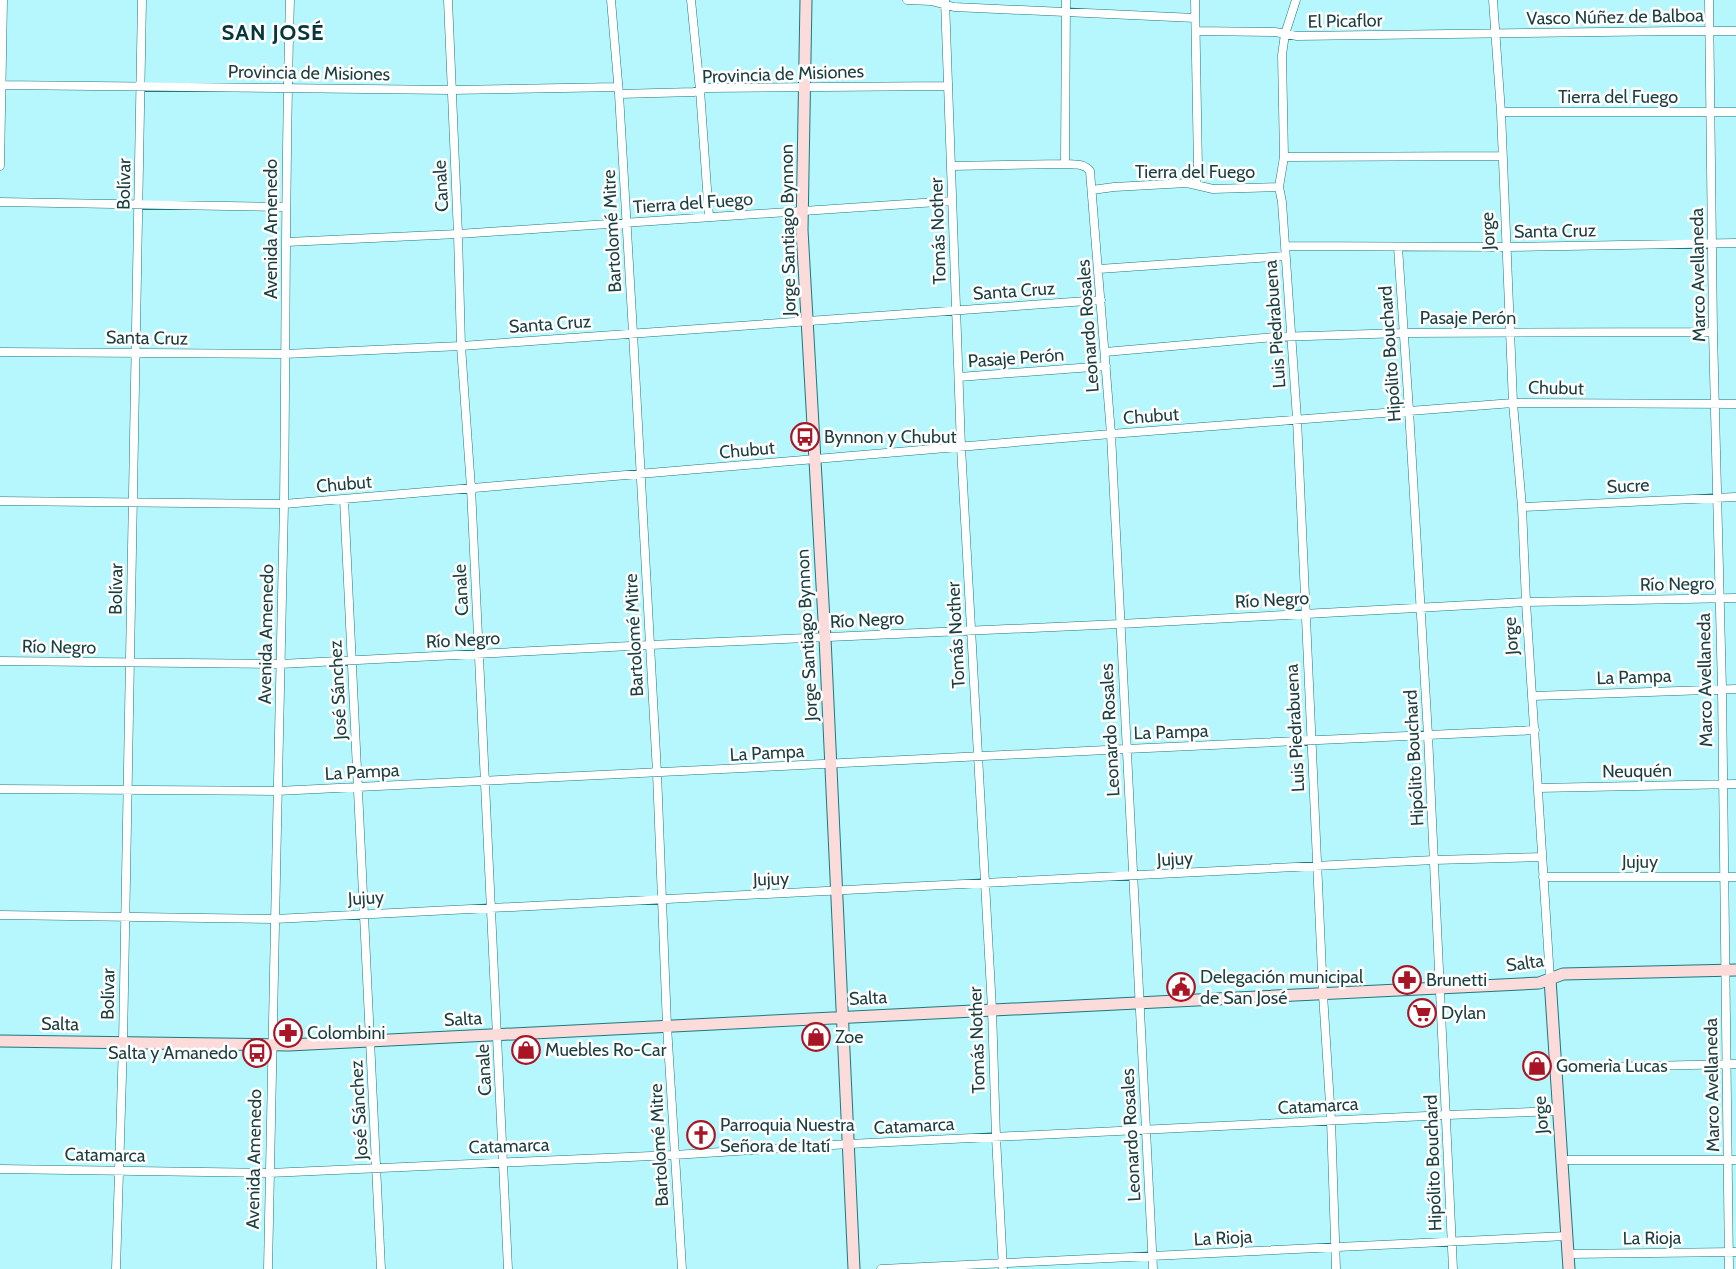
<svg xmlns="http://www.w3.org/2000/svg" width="1736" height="1269" font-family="Cabin,sans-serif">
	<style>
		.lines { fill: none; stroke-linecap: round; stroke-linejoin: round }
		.street-casing { stroke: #1d7880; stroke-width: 9 }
		.secondary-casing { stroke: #1d7880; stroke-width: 13 }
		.street { stroke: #fff; stroke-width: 8 }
		.secondary { stroke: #fcdcdb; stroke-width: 11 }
		.labels { text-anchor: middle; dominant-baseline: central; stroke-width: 5; stroke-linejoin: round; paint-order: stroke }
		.street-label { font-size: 18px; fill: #1b3e41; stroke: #fff }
		.poi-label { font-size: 18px; fill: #1b3e41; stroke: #fff; text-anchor: start }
		.district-label { font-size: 22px; font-weight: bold; letter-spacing: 1px; fill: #05363a; stroke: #fff }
	</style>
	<rect width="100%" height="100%" fill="#b6f7fd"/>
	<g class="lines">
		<defs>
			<path id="street" d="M 448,0 L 458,234 L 461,346 L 471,488 L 508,1269
				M 611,0 L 619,94 L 633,333 L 657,773 L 667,1026 L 682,1269
				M 691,0 L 700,90 L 709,217
				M 907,0 L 931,1 L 954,7 L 1195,18
				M 945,0 L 961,447 L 992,1009 L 996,1137 L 1003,1269
				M 1195,0 L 1198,168 L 1196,185
				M 1296,0 L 1285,34 L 1282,55 L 1284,157 L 1279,187 L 1282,202 L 1297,419 L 1323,994 L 1331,1120 L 1336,1269
				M 1493,0 L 1501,112 L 1513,403 L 1522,507 L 1526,602 L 1550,979
				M 1709,0 L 1713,332 L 1722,689 L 1729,1269
				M 1196,31 L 1275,32 L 1297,36 L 1678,31 L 1736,31
				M 0,85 L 452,90 L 618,87
				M 619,94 L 694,92 L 706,88 L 948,86
				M 1501,112 L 1736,112
				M 1284,157 L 1502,156
				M 1065,164 L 1066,0
				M 0,166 L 3,0
				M 951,166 L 1065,164 C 1074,165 1084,163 1090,171 L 1111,434 L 1153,1269
				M 1092,190 L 1114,187 L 1187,183 L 1213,189 L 1279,187
				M 0,202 L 286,207
				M 287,242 L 458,234 L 952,201
				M 1285,246 L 1506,247 L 1736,243
				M 1398,247 L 1409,410 L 1428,735 L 1453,1269
				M 1099,269 L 1285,256
				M 0,352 L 285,354 L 461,346 L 1101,300
				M 1105,352 L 1276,337 L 1403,333 L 1713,332
				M 959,377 L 1106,366
				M 344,499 L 381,1269
				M 0,501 L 284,504 L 1111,434 L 1513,403 L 1736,404
				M 1522,507 L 1736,497
				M 0,661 L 280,664 L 650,645 L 1120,624 L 1526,602 L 1736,598
				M 1533,696 L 1736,689
				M 1538,788 L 1736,784
				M 0,789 L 277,791 L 1126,749 L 1535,730
				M 1543,877 L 1736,877
				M 0,915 L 275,919 L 1434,860 L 1542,857
				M 1555,1068 L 1736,1064
				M 1561,1160 L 1736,1160
				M 0,1169 L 269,1173 L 674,1155 L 849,1144 L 1447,1115 L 1559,1111
				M 1568,1254 L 1736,1252
				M 116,1269 L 123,1043 L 142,0
				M 268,1269 C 271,1014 280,759 284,504 C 286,336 285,168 290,0
				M 881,1269 L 1567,1236"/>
			<path id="secondary" d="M 806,0 L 802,230 L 825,638 L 854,1269
				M 1550,979 L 1569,1269
				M 0,1041 L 289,1045 L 1539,983 L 1563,974 L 1736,970"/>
		</defs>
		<!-- street casing -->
		<use href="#street" class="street-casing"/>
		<!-- secondary casing -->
		<use href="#secondary" class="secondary-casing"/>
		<!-- street -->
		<use href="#street" class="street"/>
		<!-- secondary -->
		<use href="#secondary" class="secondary"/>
	</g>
	<!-- icons -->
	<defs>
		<symbol id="bus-ring" viewBox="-11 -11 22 22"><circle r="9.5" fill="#fff" stroke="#aa1526" stroke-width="1.5"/><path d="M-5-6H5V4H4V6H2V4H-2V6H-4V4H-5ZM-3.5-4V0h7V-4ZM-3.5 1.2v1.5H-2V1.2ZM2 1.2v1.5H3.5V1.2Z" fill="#aa1526"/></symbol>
		<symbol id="pharmacy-ring" viewBox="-11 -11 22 22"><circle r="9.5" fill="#fff" stroke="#aa1526" stroke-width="1.5"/><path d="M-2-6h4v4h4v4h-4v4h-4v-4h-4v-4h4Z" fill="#aa1526"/></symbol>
		<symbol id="civic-ring" viewBox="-11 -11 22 22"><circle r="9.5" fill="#fff" stroke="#aa1526" stroke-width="1.5"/><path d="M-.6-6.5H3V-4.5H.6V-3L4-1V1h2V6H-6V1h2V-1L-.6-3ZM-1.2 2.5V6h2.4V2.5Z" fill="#aa1526"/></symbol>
		<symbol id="supermarket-ring" viewBox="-11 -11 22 22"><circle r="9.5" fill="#fff" stroke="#aa1526" stroke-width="1.5"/><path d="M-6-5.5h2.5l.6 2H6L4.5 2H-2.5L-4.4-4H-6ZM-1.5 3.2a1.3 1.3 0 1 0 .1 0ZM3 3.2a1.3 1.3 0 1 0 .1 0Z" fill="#aa1526"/></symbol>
		<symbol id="shop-ring" viewBox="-11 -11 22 22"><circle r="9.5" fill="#fff" stroke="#aa1526" stroke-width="1.5"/><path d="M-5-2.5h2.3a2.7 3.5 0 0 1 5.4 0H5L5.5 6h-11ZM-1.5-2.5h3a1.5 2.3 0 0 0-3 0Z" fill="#aa1526"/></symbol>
		<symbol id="church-ring" viewBox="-11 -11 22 22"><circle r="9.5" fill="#fff" stroke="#aa1526" stroke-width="1.5"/><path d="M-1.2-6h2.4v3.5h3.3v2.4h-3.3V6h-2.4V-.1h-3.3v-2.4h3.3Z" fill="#aa1526"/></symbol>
	</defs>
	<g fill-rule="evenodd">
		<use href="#bus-ring" x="789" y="421" width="32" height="32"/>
		<use href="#pharmacy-ring" x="1391" y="964" width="32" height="32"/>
		<use href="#civic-ring" x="1165" y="971" width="32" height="32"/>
		<use href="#supermarket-ring" x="1406" y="997" width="32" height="32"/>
		<use href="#pharmacy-ring" x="272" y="1017" width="32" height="32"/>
		<use href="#shop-ring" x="800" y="1021" width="32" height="32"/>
		<use href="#shop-ring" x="510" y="1034" width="32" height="32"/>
		<use href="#bus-ring" x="241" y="1037" width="32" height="32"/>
		<use href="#shop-ring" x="1521" y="1050" width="32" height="32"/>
		<use href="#church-ring" x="685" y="1119" width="32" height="32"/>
	</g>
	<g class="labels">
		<!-- street labels -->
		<g class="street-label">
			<text transform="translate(1615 17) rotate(-1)">Vasco Núñez de Balboa</text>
			<text transform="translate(1345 21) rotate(-1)">El Picaflor</text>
			<text transform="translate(309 73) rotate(1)">Provincia de Misiones</text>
			<text transform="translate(783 74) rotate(-2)">Provincia de Misiones</text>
			<text x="1618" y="97">Tierra del Fuego</text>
			<text x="1195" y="172">Tierra del Fuego</text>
			<text transform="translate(124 184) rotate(-89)">Bolívar</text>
			<text transform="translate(441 186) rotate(-93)">Canale</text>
			<text transform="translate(693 203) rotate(-4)">Tierra del Fuego</text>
			<text transform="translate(271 229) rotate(-90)">Avenida Amenedo</text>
			<text transform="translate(788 230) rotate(-91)">Jorge Santiago Bynnon</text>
			<text transform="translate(612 231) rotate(-93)">Bartolomé Mitre</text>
			<text transform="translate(938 231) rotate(-92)">Tomás Nother</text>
			<text transform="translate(1488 231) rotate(-93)">Jorge</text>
			<text transform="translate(1555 231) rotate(-1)">Santa Cruz</text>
			<text transform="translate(1698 275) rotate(-91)">Marco Avellaneda</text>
			<text transform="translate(1014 291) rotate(-4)">Santa Cruz</text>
			<text x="1468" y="318">Pasaje Perón</text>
			<text transform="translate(550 324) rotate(-4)">Santa Cruz</text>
			<text transform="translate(1275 324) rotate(-94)">Luis Piedrabuena</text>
			<text transform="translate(1088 326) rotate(-94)">Leonardo Rosales</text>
			<text transform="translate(147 338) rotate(1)">Santa Cruz</text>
			<text transform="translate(1390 354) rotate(-94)">Hipólito Bouchard</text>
			<text transform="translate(1016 358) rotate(-4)">Pasaje Perón</text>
			<text transform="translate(1556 388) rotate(1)">Chubut</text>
			<text transform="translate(1151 416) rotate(-4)">Chubut</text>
			<text transform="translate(747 450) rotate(-5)">Chubut</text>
			<text transform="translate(344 484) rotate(-5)">Chubut</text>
			<text transform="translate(1628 486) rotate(-3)">Sucre</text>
			<text transform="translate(1677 584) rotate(-1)">Río Negro</text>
			<text transform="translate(116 589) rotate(-89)">Bolívar</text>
			<text transform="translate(461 590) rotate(-93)">Canale</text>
			<text transform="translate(1272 600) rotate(-3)">Río Negro</text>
			<text transform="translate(867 620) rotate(-3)">Río Negro</text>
			<text transform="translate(266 634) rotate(-89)">Avenida Amenedo</text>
			<text transform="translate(634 635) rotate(-93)">Bartolomé Mitre</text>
			<text transform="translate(807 635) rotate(-93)">Jorge Santiago Bynnon</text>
			<text transform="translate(956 635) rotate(-93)">Tomás Nother</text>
			<text transform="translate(1511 636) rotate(-94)">Jorge</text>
			<text transform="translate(463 640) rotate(-3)">Río Negro</text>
			<text transform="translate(59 647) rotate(1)">Río Negro</text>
			<text transform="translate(1634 677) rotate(-2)">La Pampa</text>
			<text transform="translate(1705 680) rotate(-91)">Marco Avellaneda</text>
			<text transform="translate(338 690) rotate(-93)">José Sánchez</text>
			<text transform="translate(1295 728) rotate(-93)">Luis Piedrabuena</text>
			<text transform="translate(1110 730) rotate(-93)">Leonardo Rosales</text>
			<text transform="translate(1171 732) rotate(-2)">La Pampa</text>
			<text transform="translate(767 753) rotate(-3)">La Pampa</text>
			<text transform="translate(1414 758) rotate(-93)">Hipólito Bouchard</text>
			<text transform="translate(1637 771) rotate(-1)">Neuquén</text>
			<text transform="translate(362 772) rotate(-3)">La Pampa</text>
			<text transform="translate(1175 859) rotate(-3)">Jujuy</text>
			<text x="1640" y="862">Jujuy</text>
			<text transform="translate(771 879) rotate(-2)">Jujuy</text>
			<text transform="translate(366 898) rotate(-3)">Jujuy</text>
			<text transform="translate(1525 963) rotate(-8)">Salta</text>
			<text transform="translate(108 994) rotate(-89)">Bolívar</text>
			<text transform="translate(868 998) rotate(-3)">Salta</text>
			<text transform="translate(463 1019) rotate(-3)">Salta</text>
			<text transform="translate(60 1024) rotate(1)">Salta</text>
			<text transform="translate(977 1040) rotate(-92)">Tomás Nother</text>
			<text transform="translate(484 1070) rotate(-93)">Canale</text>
			<text transform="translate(1712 1085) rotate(-91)">Marco Avellaneda</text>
			<text transform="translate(1318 1106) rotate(-3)">Catamarca</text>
			<text transform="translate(359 1110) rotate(-93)">José Sánchez</text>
			<text transform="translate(1541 1115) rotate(-94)">Jorge</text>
			<text transform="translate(914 1126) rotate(-3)">Catamarca</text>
			<text transform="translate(1131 1135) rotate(-93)">Leonardo Rosales</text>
			<text transform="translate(659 1145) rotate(-93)">Bartolomé Mitre</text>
			<text transform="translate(509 1146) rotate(-2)">Catamarca</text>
			<text transform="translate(105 1155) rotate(1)">Catamarca</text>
			<text transform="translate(254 1159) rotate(-89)">Avenida Amenedo</text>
			<text transform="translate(1433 1163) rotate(-92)">Hipólito Bouchard</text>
			<text transform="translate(1223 1238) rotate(-3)">La Rioja</text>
			<text transform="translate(1652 1238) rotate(-1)">La Rioja</text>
		</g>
		<!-- poi labels -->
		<g class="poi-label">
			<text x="824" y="437">Bynnon y Chubut</text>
			<text x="1200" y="977">Delegación municipal<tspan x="1200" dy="21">de San José</tspan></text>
			<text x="1426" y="980">Brunetti</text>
			<text x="1441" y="1013">Dylan</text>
			<text x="307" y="1033">Colombini</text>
			<text x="835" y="1037">Zoe</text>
			<text x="545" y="1050">Muebles Ro-Car</text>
			<text x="238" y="1053" text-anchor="end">Salta y Amanedo</text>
			<text x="1556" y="1066">Gomerìa Lucas</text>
			<text x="720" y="1125">Parroquia Nuestra<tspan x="720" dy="21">Señora de Itatí</tspan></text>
		</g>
		<!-- district labels -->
		<g class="district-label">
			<text x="273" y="32">SAN JOSÉ</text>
		</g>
	</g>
</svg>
